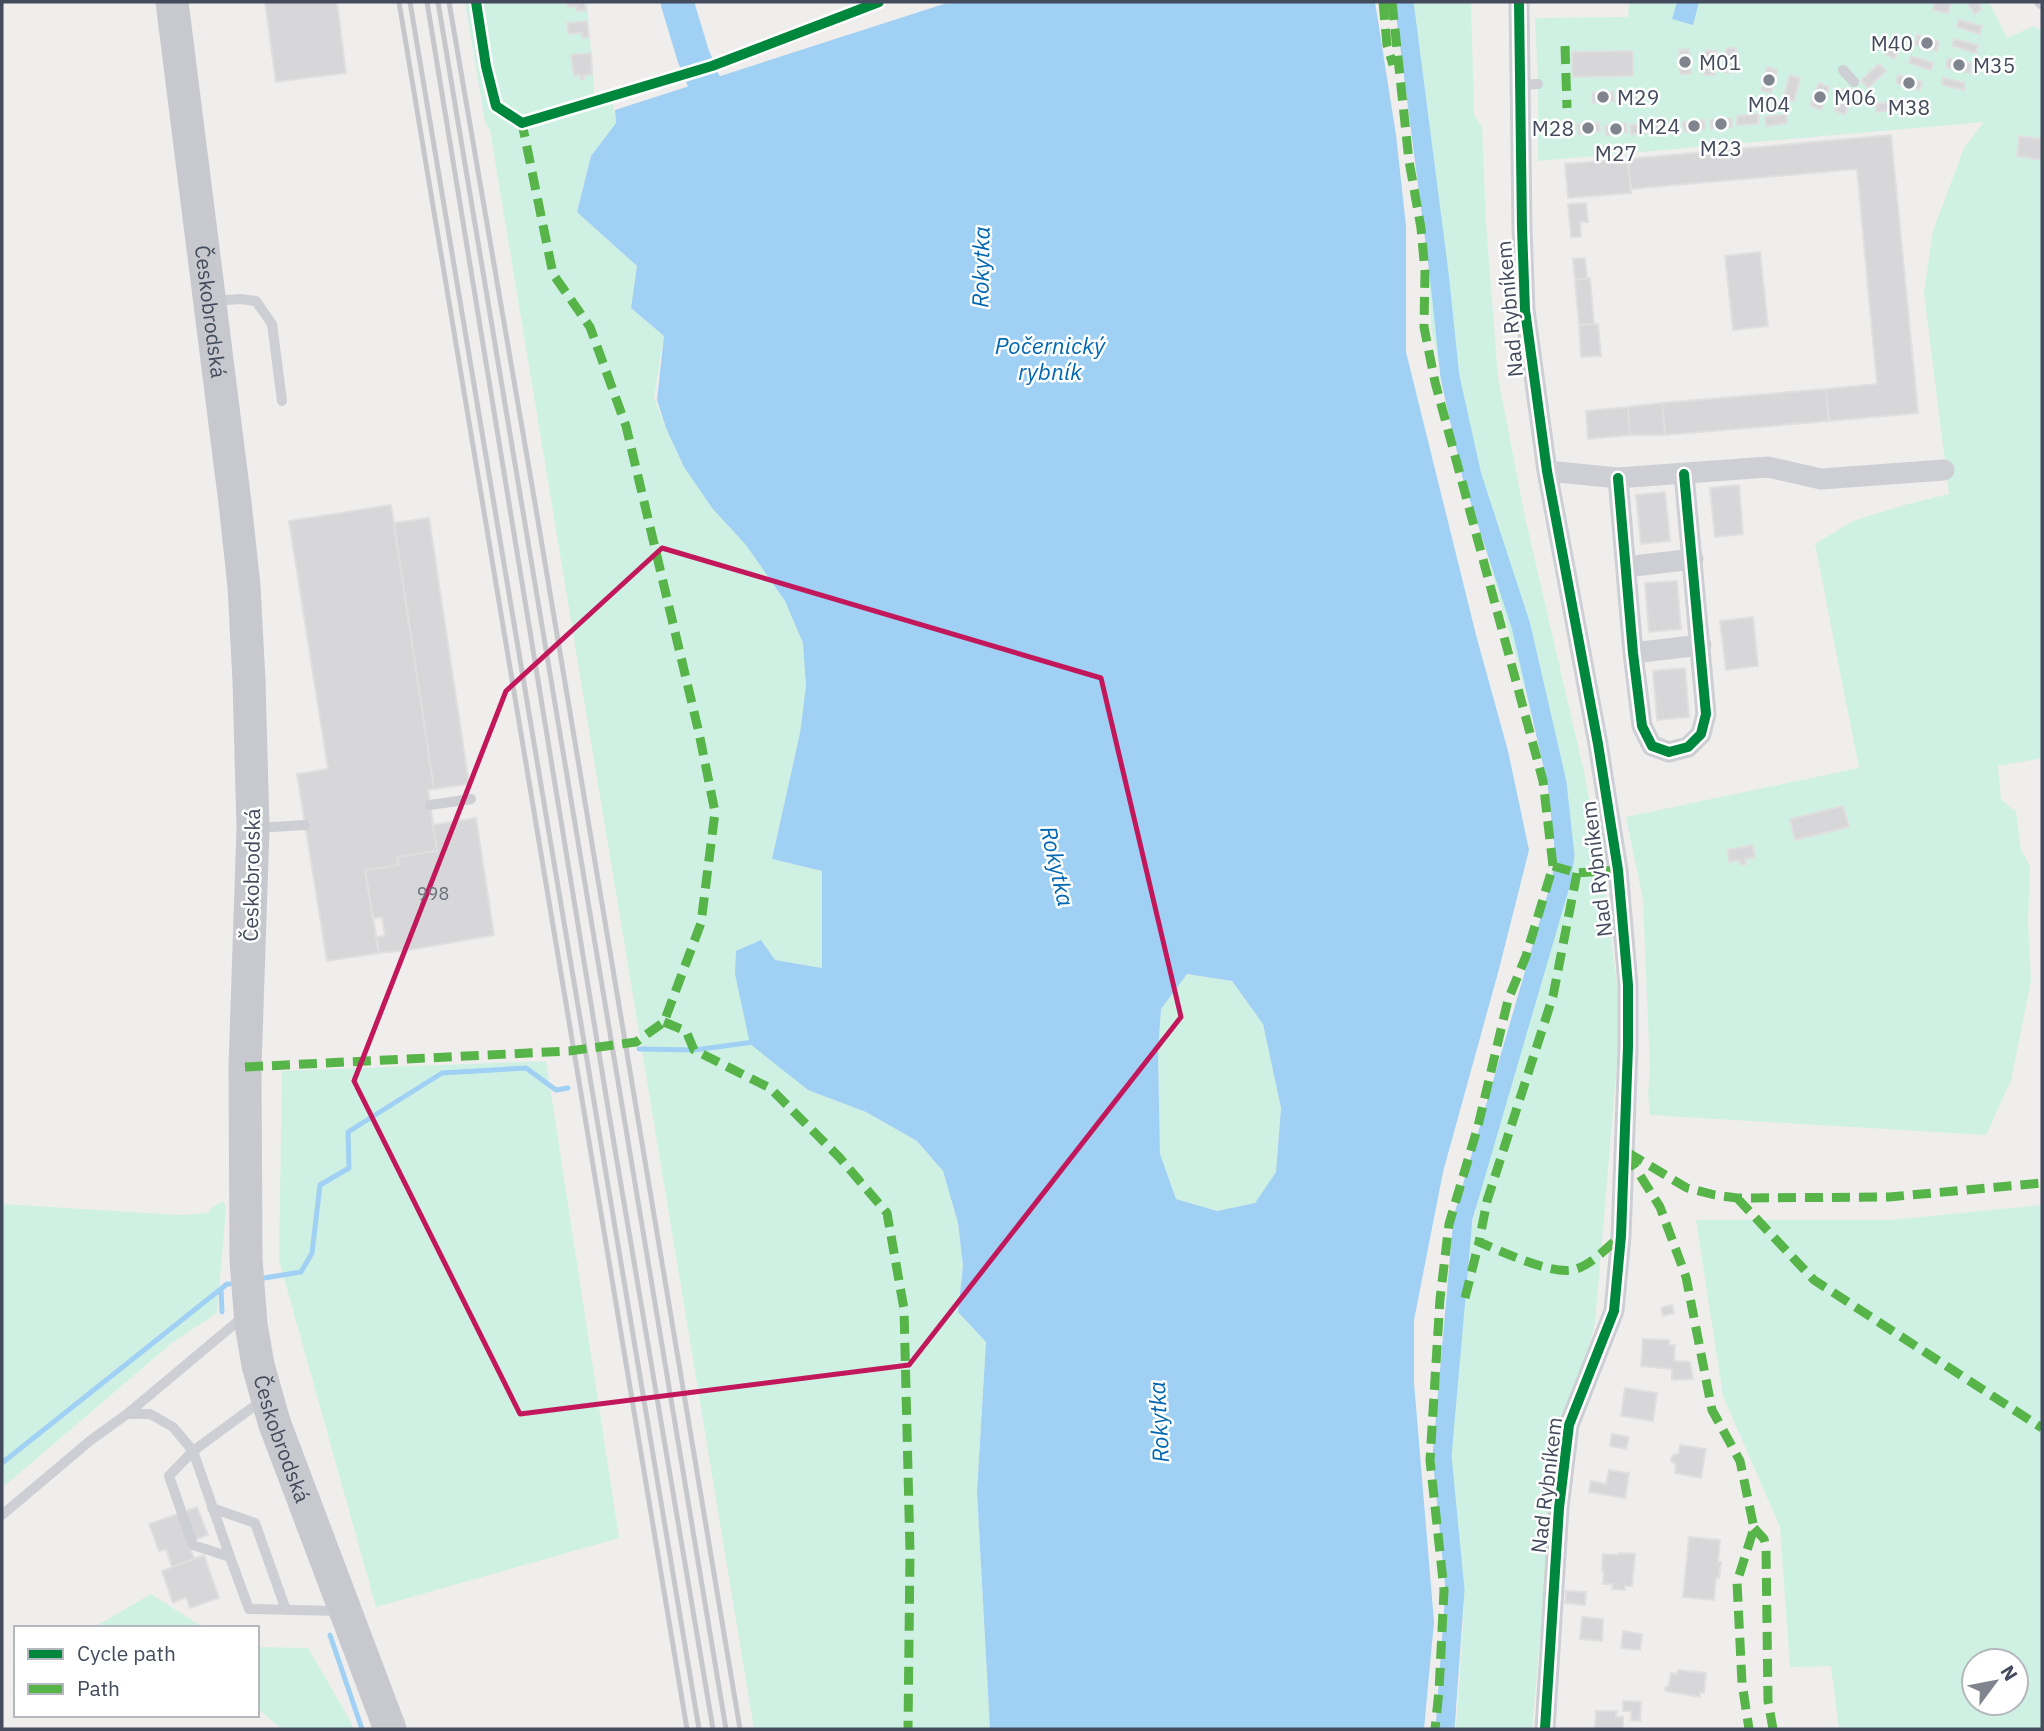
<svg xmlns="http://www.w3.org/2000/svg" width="2044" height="1731" font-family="'IBM Plex Sans',sans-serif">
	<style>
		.green { fill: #cff1e3; fill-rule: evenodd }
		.water { fill: #a0d0f3; fill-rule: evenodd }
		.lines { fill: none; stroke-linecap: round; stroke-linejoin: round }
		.stream { stroke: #a0d0f3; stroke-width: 5 }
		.canal { stroke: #a0d0f3; stroke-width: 19 }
		.river { stroke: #a0d0f3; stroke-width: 33 }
		.building { fill: #d7d7d9; stroke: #e0dfe0; stroke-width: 2 }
		.service { stroke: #cecfd4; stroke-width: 10 }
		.minor { stroke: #cecfd4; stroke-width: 21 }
		.primary { stroke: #c7c9cf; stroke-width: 33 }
		.rail { stroke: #c6c7ca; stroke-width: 5 }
		.quiet { stroke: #57b448; stroke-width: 9; stroke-dasharray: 18 9; stroke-linecap: butt }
		.cycleway-casing { stroke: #fff; stroke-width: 15 }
		.cycleway { stroke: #00873e; stroke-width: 10 }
		.marked { fill: none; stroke: #c2185b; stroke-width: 5; stroke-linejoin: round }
		.poi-dot { fill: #7f848f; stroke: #fff; stroke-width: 2.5 }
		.labels { text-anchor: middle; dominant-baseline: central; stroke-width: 5; stroke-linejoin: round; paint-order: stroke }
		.number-label { font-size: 18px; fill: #6a707c }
		.poi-label { font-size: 21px; fill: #434b5c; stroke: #fff; text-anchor: start }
		.street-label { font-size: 21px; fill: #434b5c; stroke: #fff }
		.water-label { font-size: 23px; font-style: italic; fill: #0068b2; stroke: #fff }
	</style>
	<rect width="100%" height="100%" fill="#efeeed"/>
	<!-- green -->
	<path class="green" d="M 465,2 L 587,2 L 595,106 L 613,104 L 616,123 L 591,156 L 577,212 L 637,266 L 631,308 L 664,336 L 654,398 L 666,428 L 684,467 L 712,508 L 746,545 L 785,601 L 803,643 L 806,686 L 800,733 L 772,859 L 822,871 L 822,968 L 775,960 L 808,1090 L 866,1112 L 917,1141 L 943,1171 L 958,1223 L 963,1266 L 958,1312 L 986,1342 L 977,1492 L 990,1729 L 754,1729 L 490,130 L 485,121 Z
		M 1413,2 L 1471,2 L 1474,115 L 1482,127 L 1486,223 L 1498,378 L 1526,522 L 1584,772 L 1603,877 L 1621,1015 L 1595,1323 L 1588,1349 L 1545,1580 L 1532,1729 L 1456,1729 L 1464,1609 L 1453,1489 L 1442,1456 L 1454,1425 L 1459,1297 L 1462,1270 L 1511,1054 L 1551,917 L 1560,858 L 1550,781 L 1464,470 L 1431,328 L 1426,120 Z
		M 1629,2 L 1989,2 L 2007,38 L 2034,26 L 2042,31 L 2042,139 L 2019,136 L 2017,156 L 2042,160 L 2042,758 L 1998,766 L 2001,799 L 2016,812 L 2021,850 L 2030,866 L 2028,921 L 2031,981 L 2011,1080 L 1986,1135 L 1650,1115 L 1648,1096 L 1650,1069 L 1643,900 L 1626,817 L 1859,768 L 1815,544 L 1853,521 L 1908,504 L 1949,494 L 1924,293 L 1933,231 L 1964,148 L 1984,122 L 1538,161 L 1538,84 L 1535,18 L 1628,17 ZM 1843,806 L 1848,827 L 1795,840 L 1790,819 ZM 1752,845 L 1755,858 L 1745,859 L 1745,864 L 1740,865 L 1739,860 L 1729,862 L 1727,850 Z
		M 1187,974 L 1232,981 L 1263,1024 L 1281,1108 L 1276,1172 L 1255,1203 L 1217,1211 L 1176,1199 L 1160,1154 L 1158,1053 L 1161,1009 Z
		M 546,1061 L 619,1538 L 376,1607 L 279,1260 L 282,1071 Z
		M 223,1201 L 226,1208 L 217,1313 L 173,1342 L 2,1488 L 2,1204 L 179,1215 L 208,1213 L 213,1207 Z
		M 2042,1205 L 2042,1729 L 1839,1729 L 1831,1666 L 1790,1667 L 1780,1527 L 1723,1396 L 1696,1220 L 1891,1220 ZM 1974,1661 L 2016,1661 L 2016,1703 L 1974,1703 Z
		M 151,1594 L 204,1628 L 93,1628 Z
		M 257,1647 L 308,1648 L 351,1722 L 353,1729 L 282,1729 L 257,1708 Z"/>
	<!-- water -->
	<path class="water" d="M 950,2 L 1375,2 L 1396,135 L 1406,226 L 1406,352 L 1476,635 L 1508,751 L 1529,850 L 1499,969 L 1443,1172 L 1414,1320 L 1414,1383 L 1434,1622 L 1424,1729 L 990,1729 L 977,1492 L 986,1342 L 958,1312 L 963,1266 L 958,1223 L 943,1171 L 917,1141 L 866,1112 L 808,1090 L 750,1044 L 735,974 L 736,951 L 761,940 L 775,960 L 822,968 L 822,871 L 772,859 L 800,733 L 806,686 L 803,643 L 785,601 L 746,545 L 712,508 L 684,467 L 666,428 L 657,400 L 664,336 L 631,308 L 637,266 L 577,212 L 591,156 L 616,123 L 615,110 ZM 1187,974 L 1232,981 L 1263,1024 L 1281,1108 L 1276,1172 L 1255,1203 L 1217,1211 L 1176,1199 L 1160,1154 L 1158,1053 L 1161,1009 Z
		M 1677,2 L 1699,2 L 1693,25 L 1672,19 Z"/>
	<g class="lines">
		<!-- stream -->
		<path class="stream" d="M 639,1049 L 694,1050 L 754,1042
			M 264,1278 L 301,1272 L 312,1253 L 320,1185 L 349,1168 L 348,1132 L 442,1073 L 526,1068 L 556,1090 L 568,1088
			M 221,1289 L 222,1312
			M 2,1463 L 227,1284 L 230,1284
			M 330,1635 L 362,1729"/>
		<!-- canal -->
		<path class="canal" d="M 1404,2 L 1439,273 L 1450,377 L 1472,476 L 1521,626 L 1557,783 L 1565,856 L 1561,882 L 1463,1218 L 1442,1456 L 1455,1590 L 1445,1729"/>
		<!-- river -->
		<path class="river" d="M 677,2 L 693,55 L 704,82 L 728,121"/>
	</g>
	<!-- building -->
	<path class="building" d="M 265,2 L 337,2 L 346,73 L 276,82 Z
		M 567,2 L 585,2 L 586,10 L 577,11 L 576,6 L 568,7 Z
		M 1935,2 L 1951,2 L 1948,13 L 1933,10 Z
		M 1966,2 L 1977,2 L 1982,9 L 1975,14 Z
		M 1959,20 L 1982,26 L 1980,34 L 1957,27 Z
		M 587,21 L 589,37 L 582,38 L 582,33 L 568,34 L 567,23 Z
		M 1917,35 L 1939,42 L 1937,51 L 1915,44 Z
		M 1895,38 L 1904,44 L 1894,59 L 1884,53 Z
		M 1954,39 L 1978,45 L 1976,53 L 1952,46 Z
		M 1726,48 L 1736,48 L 1735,73 L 1725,72 Z
		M 1689,49 L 1691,74 L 1680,74 L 1679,50 Z
		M 1706,50 L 1716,51 L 1715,75 L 1704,75 Z
		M 1633,51 L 1633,76 L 1572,77 L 1572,52 Z
		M 591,53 L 592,74 L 584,75 L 584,79 L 580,79 L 580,75 L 574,76 L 571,55 Z
		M 1911,56 L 1933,63 L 1931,70 L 1909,63 Z
		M 1948,58 L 1972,64 L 1970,73 L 1946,67 Z
		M 1879,64 L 1886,71 L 1868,88 L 1861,80 Z
		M 1767,67 L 1777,70 L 1771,93 L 1761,90 Z
		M 1790,75 L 1800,78 L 1794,101 L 1783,99 Z
		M 1898,75 L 1922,82 L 1920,90 L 1896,83 Z
		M 1943,78 L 1965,83 L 1964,90 L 1942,85 Z
		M 1819,83 L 1829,87 L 1821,110 L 1810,106 Z
		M 1843,89 L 1853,92 L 1845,115 L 1835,111 Z
		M 1639,90 L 1639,100 L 1618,101 L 1617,92 Z
		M 1613,92 L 1614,101 L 1593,103 L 1592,93 Z
		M 1898,101 L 1899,109 L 1876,112 L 1876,104 Z
		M 1758,114 L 1758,124 L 1737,125 L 1737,116 Z
		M 1786,114 L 1787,123 L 1766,126 L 1765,117 Z
		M 1731,118 L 1732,127 L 1711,129 L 1710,120 Z
		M 1704,120 L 1705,129 L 1684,132 L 1683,122 Z
		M 1598,122 L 1600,131 L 1579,134 L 1577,125 Z
		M 1626,123 L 1627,132 L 1606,135 L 1605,126 Z
		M 1651,123 L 1652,132 L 1631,134 L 1630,125 Z
		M 1654,124 L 1676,124 L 1676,133 L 1655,134 Z
		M 1891,135 L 1918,413 L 1829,421 L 1826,389 L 1877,384 L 1857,169 L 1631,189 L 1628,159 Z
		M 2019,136 L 2042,139 L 2042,160 L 2017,156 Z
		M 1628,159 L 1631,193 L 1568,198 L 1565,164 Z
		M 1586,203 L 1588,222 L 1580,222 L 1581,237 L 1571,237 L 1568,204 Z
		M 1760,252 L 1768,326 L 1733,330 L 1725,256 Z
		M 1585,258 L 1587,278 L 1575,280 L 1573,259 Z
		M 1590,278 L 1594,324 L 1579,325 L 1575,280 Z
		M 1598,324 L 1601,356 L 1581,357 L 1579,325 Z
		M 1826,389 L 1829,421 L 1665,435 L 1662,403 Z
		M 1662,403 L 1665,435 L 1630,435 L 1628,407 Z
		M 1628,407 L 1630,435 L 1588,439 L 1586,411 Z
		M 1739,485 L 1743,534 L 1715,537 L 1710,488 Z
		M 1665,492 L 1670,541 L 1641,544 L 1636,495 Z
		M 391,505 L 434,789 L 428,790 L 437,851 L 397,857 L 399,865 L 365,870 L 379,953 L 327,961 L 297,774 L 328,769 L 289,521 Z
		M 429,518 L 469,784 L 434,789 L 394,523 Z
		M 1677,581 L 1681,629 L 1649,632 L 1645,583 Z
		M 1753,617 L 1758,666 L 1726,670 L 1720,621 Z
		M 1685,668 L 1689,717 L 1657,720 L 1653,671 Z
		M 1843,806 L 1849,827 L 1795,840 L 1790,819 Z
		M 476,818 L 494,935 L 409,950 L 379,953 L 376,937 L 385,936 L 382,917 L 373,919 L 365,870 L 399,865 L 397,857 L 437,851 L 433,825 Z
		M 1753,845 L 1755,858 L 1745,859 L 1746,864 L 1740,865 L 1739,860 L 1729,862 L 1727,850 Z
		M 1672,1305 L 1674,1313 L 1663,1316 L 1661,1308 Z
		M 1643,1339 L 1669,1340 L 1669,1345 L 1675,1345 L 1674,1361 L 1690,1362 L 1693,1379 L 1672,1380 L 1672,1369 L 1641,1366 Z
		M 1625,1388 L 1657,1393 L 1653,1421 L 1621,1416 Z
		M 1612,1434 L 1629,1437 L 1626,1449 L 1610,1446 Z
		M 1680,1445 L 1706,1449 L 1701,1478 L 1675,1473 L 1676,1465 L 1671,1461 L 1672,1456 L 1679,1453 Z
		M 1609,1470 L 1629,1473 L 1625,1498 L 1589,1492 L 1591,1481 L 1606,1484 Z
		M 197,1507 L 208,1535 L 188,1542 L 194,1559 L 172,1567 L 166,1549 L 159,1551 L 149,1524 Z
		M 1689,1537 L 1720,1540 L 1718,1562 L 1721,1562 L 1719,1578 L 1716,1578 L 1714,1600 L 1683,1597 Z
		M 1619,1553 L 1635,1554 L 1632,1586 L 1625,1586 L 1625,1590 L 1612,1589 L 1613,1584 L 1603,1584 L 1604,1571 L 1602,1571 L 1603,1554 L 1618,1555 Z
		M 204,1555 L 219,1598 L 190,1608 L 186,1597 L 173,1603 L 162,1571 Z
		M 1566,1591 L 1586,1592 L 1585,1605 L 1565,1603 Z
		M 1582,1617 L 1603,1619 L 1602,1641 L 1580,1639 Z
		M 1623,1631 L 1642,1634 L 1640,1650 L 1621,1648 Z
		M 1678,1670 L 1706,1673 L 1704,1693 L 1700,1692 L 1700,1697 L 1666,1691 L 1665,1688 L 1669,1685 L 1671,1673 L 1677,1674 Z
		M 1623,1701 L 1641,1702 L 1640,1721 L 1631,1720 L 1631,1711 L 1623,1711 Z
		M 1596,1711 L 1617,1711 L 1616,1717 L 1623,1717 L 1623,1729 L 1595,1729 Z"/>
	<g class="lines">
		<!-- service -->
		<path class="service" d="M 2039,2 L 2042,5
			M 1843,70 L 1854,82
			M 1521,85 L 1538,84
			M 213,301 L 240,299 L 256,301 L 272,324 L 282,401
			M 430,805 L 471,799
			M 256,828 L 305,825
			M 264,1399 L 193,1451 L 169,1476 L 193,1545 L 230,1557 L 249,1609 L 339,1611
			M 127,1414 L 243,1317
			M 212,1508 L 255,1523 L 286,1610
			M 2,1515 L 91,1440 L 127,1414 L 150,1414 L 173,1427 L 193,1451 L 230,1557"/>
		<!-- minor -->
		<path class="minor" d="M 1519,2 L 1522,228 L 1525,310 L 1547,471 L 1598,744 L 1618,870 L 1628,985 L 1628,1047 L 1621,1236 L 1614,1311 L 1569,1425 L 1559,1508 L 1545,1729
			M 1547,471 L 1618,478 L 1768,467 L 1821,479 L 1944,470
			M 1618,478 L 1633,653 L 1642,726 L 1652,746 L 1669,752 L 1688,747 L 1701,734 L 1706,714 L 1684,474
			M 1626,567 L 1693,559
			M 1633,653 L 1701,645"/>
		<!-- primary -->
		<path class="primary" id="s1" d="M 172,2 L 235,503 L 244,586 L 249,681 L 253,828 L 245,1067 L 246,1259 L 251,1324 L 258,1365 L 274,1422 L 390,1729"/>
		<!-- rail -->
		<path class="rail" d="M 399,2 L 687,1729
			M 410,2 L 699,1729
			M 427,2 L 608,1108 L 713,1729
			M 438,2 L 726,1729
			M 449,2 L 536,509 L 740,1729"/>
		<!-- quiet -->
		<path class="quiet" d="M 1383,2 L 1387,45 L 1393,65
			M 1392,2 L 1409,161 L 1421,228 L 1425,272 L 1424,327 L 1435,382 L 1543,781 L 1553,866 L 1526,956 L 1508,1000 L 1478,1126 L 1449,1224 L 1440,1299 L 1430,1460 L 1444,1590 L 1439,1691 L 1435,1729
			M 1565,46 L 1567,108
			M 1553,866 L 1577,873 L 1618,870
			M 1577,873 L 1553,996 L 1487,1201 L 1479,1242 C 1501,1251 1549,1274 1572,1270 C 1590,1267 1607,1247 1621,1236
			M 664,1022 L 686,1031 L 694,1050 L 770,1088 L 839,1157 L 887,1213 L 904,1309 L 910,1552 L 908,1729
			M 245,1067 L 569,1051 L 636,1042 L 664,1022 L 701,923 L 715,812 L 699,733 L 626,426 L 590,327 L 553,274 L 522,123
			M 1627,1152 L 1687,1188 L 1715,1195 L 1737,1198 L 1889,1197 L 2042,1183
			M 1626,1153 L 1660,1207 L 1686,1277 L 1712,1410 L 1740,1461 L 1754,1528 L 1737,1582 L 1742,1683 L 1749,1729
			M 1737,1198 L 1814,1280 L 2042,1428
			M 1465,1298 L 1479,1242
			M 1754,1528 L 1764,1539 L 1766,1548 L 1768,1701 L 1773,1729"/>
		<defs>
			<path id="cycleway" d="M 476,2 L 486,66 L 496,106 L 522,123 L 712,66 L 879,2
				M 1519,2 L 1522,228 L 1525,310 L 1547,471 L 1598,744 L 1618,870 L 1628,985 L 1628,1047 L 1621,1236 L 1614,1311 L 1569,1425 L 1559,1508 L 1545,1729
				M 1618,478 L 1633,653 L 1642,726 L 1652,746 L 1669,752 L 1688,747 L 1701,734 L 1706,714 L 1684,474"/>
		</defs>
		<!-- cycleway casing -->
		<use href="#cycleway" class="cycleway-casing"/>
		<!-- cycleway -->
		<use href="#cycleway" class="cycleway"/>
	</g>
	<!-- marked area -->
	<path class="marked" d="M 662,548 L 1101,678 L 1181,1017 L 909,1365 L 520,1414 L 354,1081 L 506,691 Z"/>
	<!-- markers -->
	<g class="poi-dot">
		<circle cx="1927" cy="43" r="7"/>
		<circle cx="1685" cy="62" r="7"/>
		<circle cx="1959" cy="65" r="7"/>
		<circle cx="1769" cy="80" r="7"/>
		<circle cx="1909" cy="83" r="7"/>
		<circle cx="1603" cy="97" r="7"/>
		<circle cx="1820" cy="97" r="7"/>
		<circle cx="1721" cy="124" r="7"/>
		<circle cx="1694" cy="126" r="7"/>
		<circle cx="1588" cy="128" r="7"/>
		<circle cx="1616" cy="129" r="7"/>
	</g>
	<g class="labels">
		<!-- number labels -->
		<g class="number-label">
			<text x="433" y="893">998</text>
		</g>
		<!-- poi labels -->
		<g class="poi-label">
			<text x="1913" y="43" text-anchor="end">M40</text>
			<text x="1699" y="62">M01</text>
			<text x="1973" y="65">M35</text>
			<text x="1617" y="97">M29</text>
			<text x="1834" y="97">M06</text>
			<text x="1769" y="104" text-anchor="middle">M04</text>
			<text x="1909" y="107" text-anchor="middle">M38</text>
			<text x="1680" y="126" text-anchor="end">M24</text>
			<text x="1574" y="128" text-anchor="end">M28</text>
			<text x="1721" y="148" text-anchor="middle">M23</text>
			<text x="1616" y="153" text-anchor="middle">M27</text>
		</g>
		<!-- street labels -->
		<g class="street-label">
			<text transform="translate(1509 309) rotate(-95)">Nad Rybníkem</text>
			<text stroke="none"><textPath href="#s1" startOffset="312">Českobrodská</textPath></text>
			<text transform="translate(1596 869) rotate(-97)">Nad Rybníkem</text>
			<text transform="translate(251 875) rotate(-89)">Českobrodská</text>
			<text stroke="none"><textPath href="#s1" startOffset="1446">Českobrodská</textPath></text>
			<text transform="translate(1546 1485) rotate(-83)">Nad Rybníkem</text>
		</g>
		<!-- water labels -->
		<g class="water-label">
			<text transform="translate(980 267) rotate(-89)">Rokytka</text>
			<text x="1050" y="345">Počernický<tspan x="1050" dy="26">rybník</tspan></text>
			<text transform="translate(1058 866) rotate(77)">Rokytka</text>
			<text transform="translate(1158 1422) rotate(-93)">Rokytka</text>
		</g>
	</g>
	<!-- border -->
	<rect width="2044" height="1731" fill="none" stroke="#434b5c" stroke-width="7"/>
	<!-- legend -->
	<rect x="14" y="1626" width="245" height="91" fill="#ffffff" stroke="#b4b7be" stroke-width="2"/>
	<rect x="28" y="1649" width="35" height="10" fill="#00873e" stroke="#b4b7be" stroke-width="2"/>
	<text x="77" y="1661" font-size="21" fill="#434b5c">Cycle path</text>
	<rect x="28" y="1684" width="35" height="10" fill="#57b448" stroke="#b4b7be" stroke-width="2"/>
	<text x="77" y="1696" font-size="21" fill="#434b5c">Path</text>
	<!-- north arrow -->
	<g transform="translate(1995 1682) rotate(58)"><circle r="33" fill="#ffffff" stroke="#b4b7be" stroke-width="2"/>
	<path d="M0-5L12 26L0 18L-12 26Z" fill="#7f848f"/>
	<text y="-10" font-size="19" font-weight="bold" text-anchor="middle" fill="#434b5c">N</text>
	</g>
</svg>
